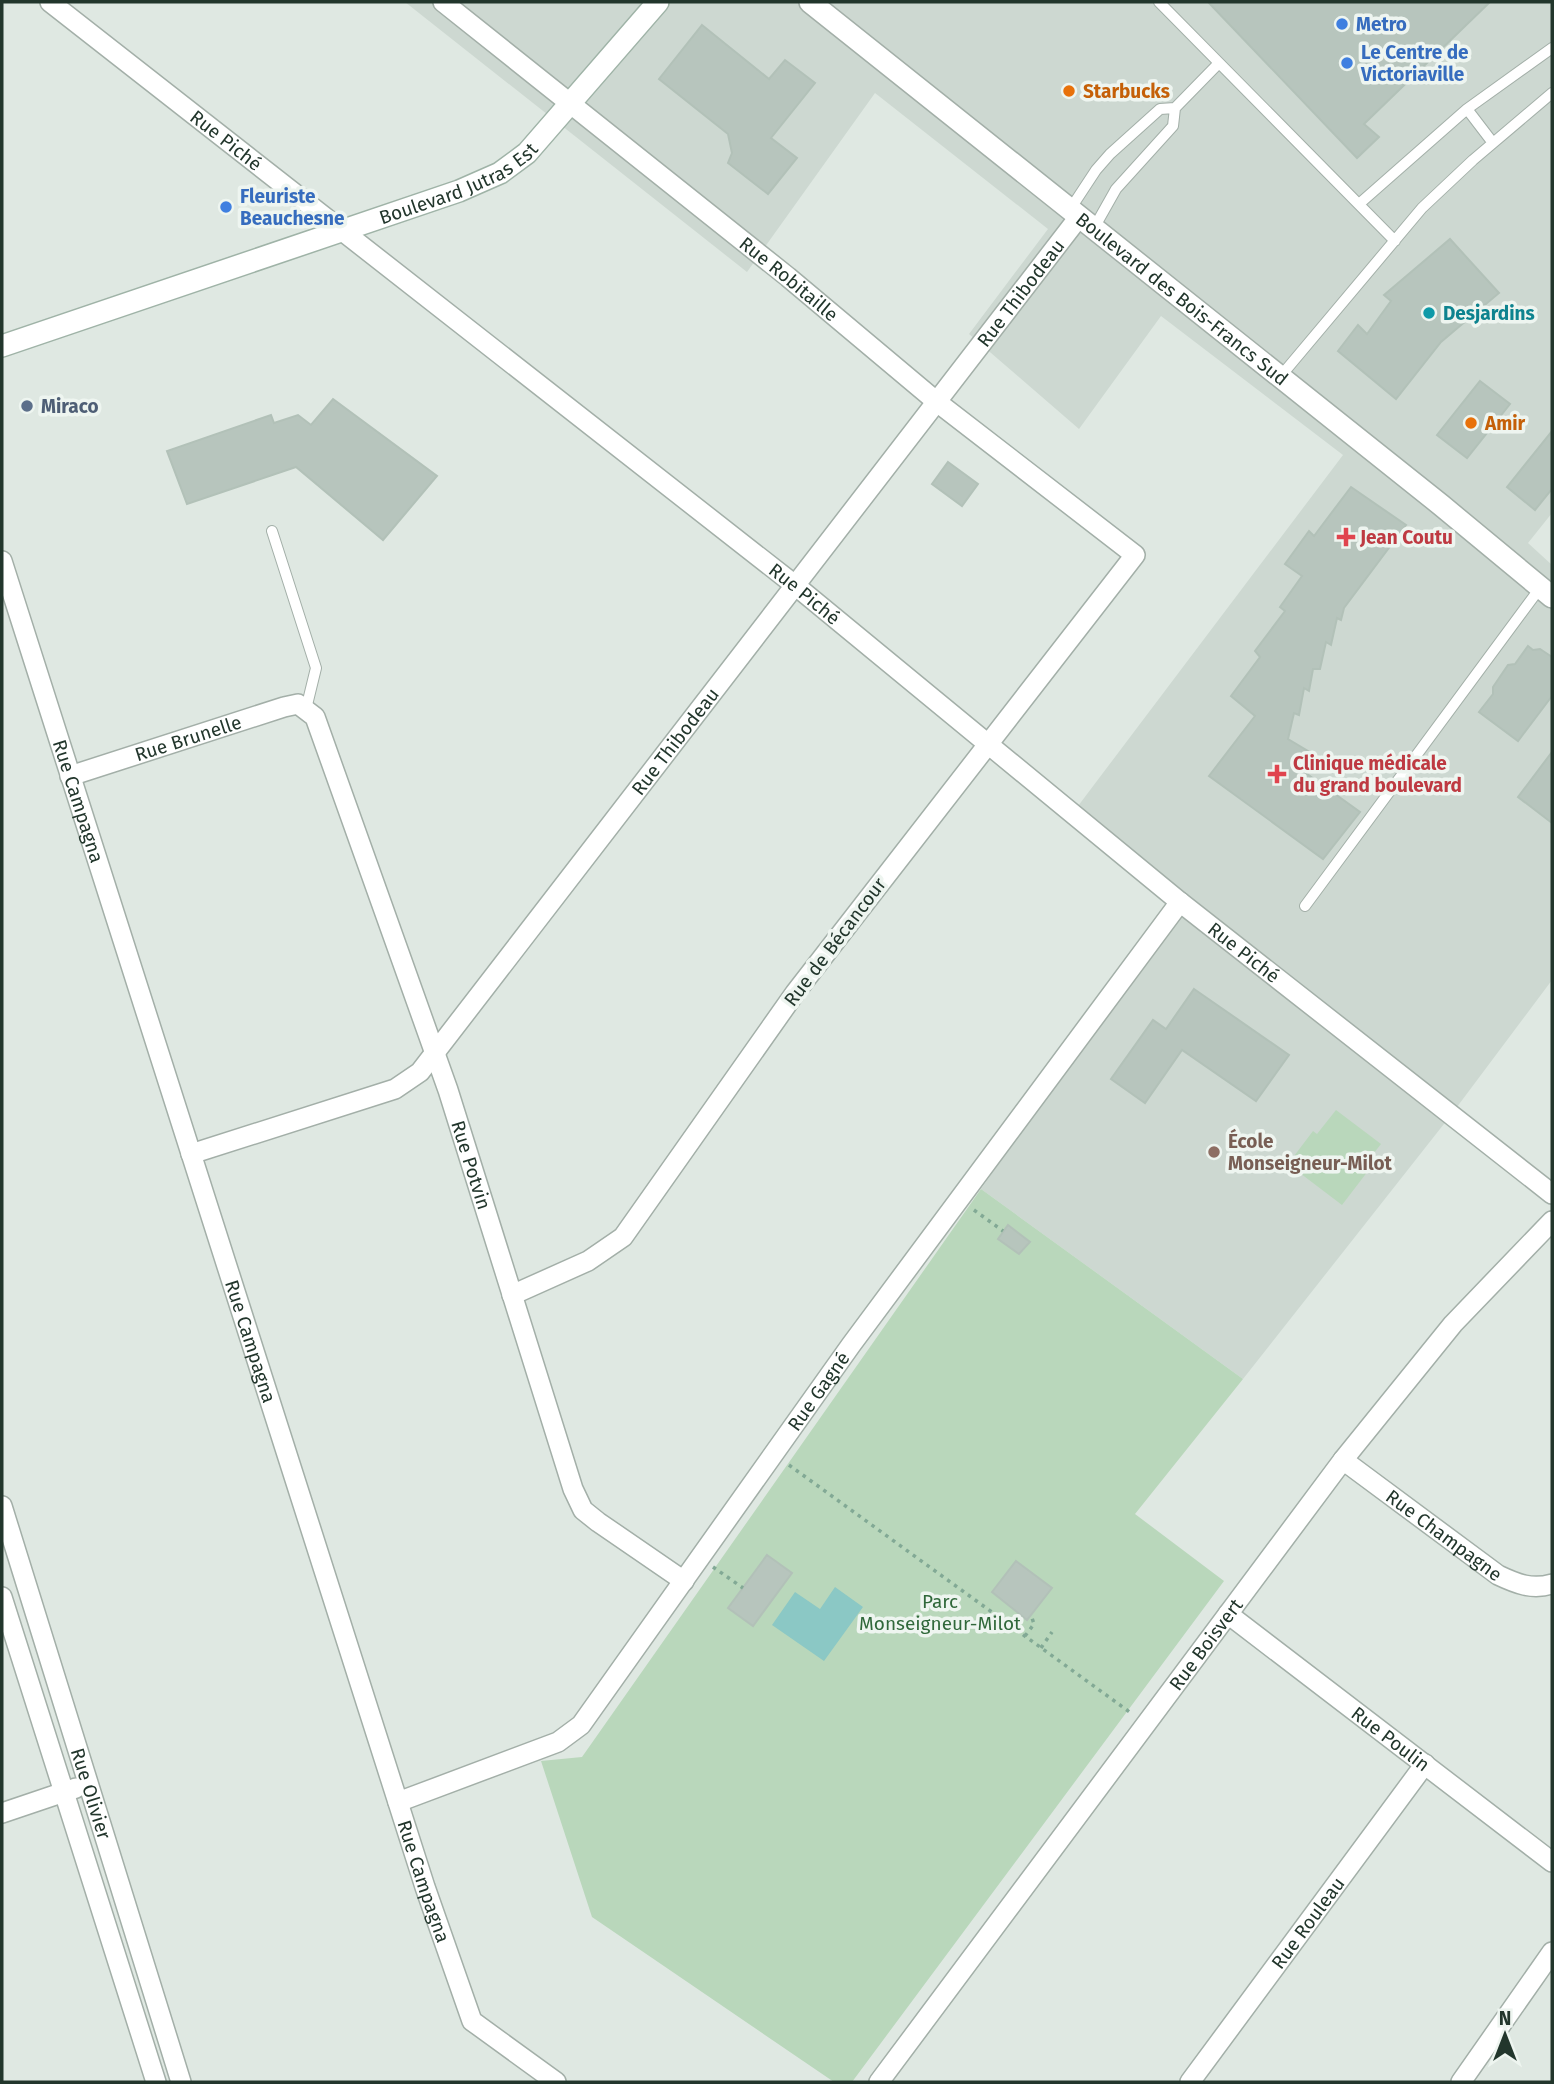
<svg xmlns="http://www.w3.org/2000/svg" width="1554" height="2084" font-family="'Fira Sans',sans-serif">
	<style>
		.built { fill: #cdd8d1 }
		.green { fill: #b9d7bb }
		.water { fill: #8bc8c5 }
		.building { fill: #b7c5bd; stroke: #b2c1b8; stroke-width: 2 }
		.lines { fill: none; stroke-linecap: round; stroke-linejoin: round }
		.service-casing { stroke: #a3afa8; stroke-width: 12 }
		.minor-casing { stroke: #a3afa8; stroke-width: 22 }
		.tertiary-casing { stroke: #a3afa8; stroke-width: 24 }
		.secondary-casing { stroke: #9fb3a7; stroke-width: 24 }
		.path { stroke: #82a995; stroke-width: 3.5; stroke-dasharray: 3.5 5; stroke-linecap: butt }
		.service { stroke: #fff; stroke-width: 10 }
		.minor { stroke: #fff; stroke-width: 19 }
		.tertiary { stroke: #fff; stroke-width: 21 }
		.secondary { stroke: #fff; stroke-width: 21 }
		.shop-dot { fill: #3f7fe0; stroke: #eef5f0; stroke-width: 2.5 }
		.food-dot { fill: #e8710a; stroke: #eef5f0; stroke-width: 2.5 }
		.culture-dot { fill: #0f9aa8; stroke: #eef5f0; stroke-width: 2.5 }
		.service-dot { fill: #5c6f8a; stroke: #eef5f0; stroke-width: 2.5 }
		.health-dot { fill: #e0444e; stroke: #eef5f0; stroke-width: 2.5 }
		.education-dot { fill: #8d6e63; stroke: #eef5f0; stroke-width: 2.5 }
		.labels { text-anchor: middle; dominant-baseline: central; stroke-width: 7; stroke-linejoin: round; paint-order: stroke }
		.shop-label { font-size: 19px; font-weight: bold; fill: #366cbe; stroke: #eef5f0; text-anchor: start }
		.food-label { font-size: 19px; font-weight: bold; fill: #c56008; stroke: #eef5f0; text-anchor: start }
		.street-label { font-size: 19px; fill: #22362c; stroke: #eef5f0 }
		.culture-label { font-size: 19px; font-weight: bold; fill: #0d838f; stroke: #eef5f0; text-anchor: start }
		.service-label { font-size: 19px; font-weight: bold; fill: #4e5e75; stroke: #eef5f0; text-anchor: start }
		.health-label { font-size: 19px; font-weight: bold; fill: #be3a42; stroke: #eef5f0; text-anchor: start }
		.education-label { font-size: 19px; font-weight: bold; fill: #785e54; stroke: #eef5f0; text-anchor: start }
		.park-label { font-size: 19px; fill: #30683a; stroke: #eef5f0 }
	</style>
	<rect width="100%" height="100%" fill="#dfe8e2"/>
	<!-- built -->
	<path class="built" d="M 405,2 L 1552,2 L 1552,513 L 1528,543 L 1552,565 L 1552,980 L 1451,1115 L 1243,1379 L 981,1189 L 1180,903 L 1072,814 L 1343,455 L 1161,316 L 1079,429 L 969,334 L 1048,229 L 875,93 L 747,272 Z"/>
	<!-- green -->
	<path class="green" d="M 1336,1110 L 1381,1144 L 1363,1167 L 1368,1171 L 1342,1205 L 1288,1164 L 1313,1131 L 1317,1134 Z
		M 981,1189 L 1243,1379 L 1135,1514 L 1224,1581 L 852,2082 L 834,2082 L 592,1917 L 541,1761 L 582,1757 Z"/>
	<!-- water -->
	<path class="water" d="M 835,1587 L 863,1607 L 824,1661 L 772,1625 L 795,1592 L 820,1609 Z"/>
	<!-- building -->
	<path class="building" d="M 1208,2 L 1490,2 L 1364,124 L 1379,137 L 1357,158 Z
		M 702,25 L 769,79 L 785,60 L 815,83 L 771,138 L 797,158 L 768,194 L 728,163 L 732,153 L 728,134 L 659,79 Z
		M 1450,239 L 1499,293 L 1441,342 L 1396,399 L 1338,351 L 1358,325 L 1367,334 L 1391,301 L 1384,295 Z
		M 1480,381 L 1510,404 L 1467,458 L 1437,435 Z
		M 333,399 L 437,476 L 383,540 L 296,467 L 187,504 L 167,451 L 271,415 L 274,423 L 298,415 L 311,425 Z
		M 1552,431 L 1552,489 L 1535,510 L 1507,487 Z
		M 948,462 L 978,484 L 962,506 L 932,484 Z
		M 1351,487 L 1406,525 L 1344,608 L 1341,620 L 1337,618 L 1331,645 L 1326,642 L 1320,669 L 1313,669 L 1309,691 L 1304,688 L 1299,715 L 1294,713 L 1288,739 L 1308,751 L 1296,766 L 1360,812 L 1323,859 L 1209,776 L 1255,716 L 1231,696 L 1260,657 L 1255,651 L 1285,611 L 1280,607 L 1302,576 L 1285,564 L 1309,531 L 1314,536 Z
		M 1528,646 L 1533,650 L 1540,649 L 1552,657 L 1552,696 L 1518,741 L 1479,712 L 1493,694 L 1493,687 L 1508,665 L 1515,664 Z
		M 1552,752 L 1552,823 L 1518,797 Z
		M 1194,989 L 1289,1055 L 1256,1101 L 1182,1050 L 1145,1103 L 1111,1079 L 1153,1020 L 1166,1029 Z
		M 1008,1225 L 1030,1242 L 1019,1254 L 998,1239 Z
		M 767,1555 L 792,1573 L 753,1626 L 728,1608 Z
		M 1016,1561 L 1052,1588 L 1027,1620 L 992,1592 Z"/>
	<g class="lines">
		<defs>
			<path id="service" d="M 1159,2 L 1395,241
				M 1175,108 L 1219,63
				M 1467,109 L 1493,143
				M 1359,204 L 1467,109 L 1552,48
				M 1071,208 L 1096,170 L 1110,154 L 1160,109 L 1175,108 L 1173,126 L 1116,189 L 1094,228
				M 1280,377 L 1422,208 L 1473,160 L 1552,93
				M 272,531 L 316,668 L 306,709
				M 1305,906 L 1540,588"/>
			<g id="minor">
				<path id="s1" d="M 50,2 L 796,586 L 1180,902 L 1552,1194"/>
				<path id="s2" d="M 443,2 L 788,277 L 937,402 L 1135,555 L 795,993 L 623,1237 L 588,1261 L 512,1295"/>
				<path id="s3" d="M 2,561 L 425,1887 L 472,2021 L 556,2082"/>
				<path id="s4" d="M 70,776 L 284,707 L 298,704 L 315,717 L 448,1090 L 573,1489 L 583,1510 L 598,1522 L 684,1581"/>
				<path id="s5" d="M 191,1154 L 395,1089 L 420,1072 L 1079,217"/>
				<path id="s6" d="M 1343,1460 L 1498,1575 C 1517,1584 1532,1590 1552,1584"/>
				<path id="s7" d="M 2,1506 L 181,2082"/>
				<path d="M 2,1597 L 156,2082"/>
				<path id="s8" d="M 1228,1614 L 1552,1862"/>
				<path id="s9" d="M 398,1802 L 558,1742 L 581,1725 L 851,1345 L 1180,902"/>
				<path d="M 2,1813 L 76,1788"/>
				<path id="s10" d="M 879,2082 L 1343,1460 L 1453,1324 L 1552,1221"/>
				<path id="s11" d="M 1190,2082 L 1425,1764"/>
				<path d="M 1461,2082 L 1552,1952"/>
			</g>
			<g id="tertiary">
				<path id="s12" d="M 810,2 L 1441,505 L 1552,597"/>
			</g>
			<g id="secondary">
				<path id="s13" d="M 2,346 L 459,191 L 500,173 L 527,153 L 658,2"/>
			</g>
		</defs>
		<!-- service casing -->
		<use href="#service" class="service-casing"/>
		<!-- minor casing -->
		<use href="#minor" class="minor-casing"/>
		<!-- tertiary casing -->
		<use href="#tertiary" class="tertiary-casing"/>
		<!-- secondary casing -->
		<use href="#secondary" class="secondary-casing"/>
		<!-- path -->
		<path class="path" d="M 974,1210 L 1003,1231
			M 789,1465 L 1131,1713
			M 713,1567 L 743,1588
			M 1025,1636 L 1034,1624 L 1031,1615
			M 1041,1648 L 1052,1632"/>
		<!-- service -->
		<use href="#service" class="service"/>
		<!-- minor -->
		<use href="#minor" class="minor"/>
		<!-- tertiary -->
		<use href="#tertiary" class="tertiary"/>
		<!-- secondary -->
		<use href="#secondary" class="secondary"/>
	</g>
	<!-- markers -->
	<g class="shop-dot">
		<circle cx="1342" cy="24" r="7"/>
		<circle cx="1347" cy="63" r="7"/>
		<circle cx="226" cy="207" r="7"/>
	</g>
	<g class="food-dot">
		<circle cx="1069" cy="91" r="7"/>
		<circle cx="1471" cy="423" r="7"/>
	</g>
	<circle class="culture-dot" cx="1429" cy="313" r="7"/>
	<circle class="service-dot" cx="27" cy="406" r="7"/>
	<g class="health-dot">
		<path d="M1342.5 526.5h7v7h7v7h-7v7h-7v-7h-7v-7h7z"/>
		<path d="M1273.5 763.5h7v7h7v7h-7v7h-7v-7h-7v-7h7z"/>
	</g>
	<circle class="education-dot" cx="1214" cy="1152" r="7"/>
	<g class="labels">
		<!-- shop labels -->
		<g class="shop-label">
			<text x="1356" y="24">Metro</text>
			<text x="1361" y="52">Le Centre de<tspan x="1361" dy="22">Victoriaville</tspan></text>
			<text x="240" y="196">Fleuriste<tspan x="240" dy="22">Beauchesne</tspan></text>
		</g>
		<!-- food labels -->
		<g class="food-label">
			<text x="1083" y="91">Starbucks</text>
			<text x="1485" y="423">Amir</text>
		</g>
		<!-- street labels -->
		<g class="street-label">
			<text stroke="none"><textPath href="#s1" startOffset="224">Rue Piché</textPath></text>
			<text stroke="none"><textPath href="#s13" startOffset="485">Boulevard Jutras Est</textPath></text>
			<text stroke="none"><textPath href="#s2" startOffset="443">Rue Robitaille</textPath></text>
			<text stroke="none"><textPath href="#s5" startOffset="1228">Rue Thibodeau</textPath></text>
			<text stroke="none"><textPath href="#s12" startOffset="476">Boulevard des Bois-Francs Sud</textPath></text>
			<text stroke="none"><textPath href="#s1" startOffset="959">Rue Piché</textPath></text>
			<text stroke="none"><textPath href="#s4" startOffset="124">Rue Brunelle</textPath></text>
			<text stroke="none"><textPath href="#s5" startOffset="662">Rue Thibodeau</textPath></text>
			<text stroke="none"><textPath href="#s3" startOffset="252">Rue Campagna</textPath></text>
			<text transform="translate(835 942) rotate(-53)">Rue de Bécancour</text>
			<text stroke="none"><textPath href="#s1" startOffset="1526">Rue Piché</textPath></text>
			<text stroke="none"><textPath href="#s4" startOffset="735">Rue Potvin</textPath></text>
			<text stroke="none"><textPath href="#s3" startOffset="819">Rue Campagna</textPath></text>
			<text stroke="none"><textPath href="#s9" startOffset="609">Rue Gagné</textPath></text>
			<text stroke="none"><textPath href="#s6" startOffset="126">Rue Champagne</textPath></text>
			<text stroke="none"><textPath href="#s10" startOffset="546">Rue Boisvert</textPath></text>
			<text stroke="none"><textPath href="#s8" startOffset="205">Rue Poulin</textPath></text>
			<text stroke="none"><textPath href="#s7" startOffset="301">Rue Olivier</textPath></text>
			<text stroke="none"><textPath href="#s3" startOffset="1386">Rue Campagna</textPath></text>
			<text stroke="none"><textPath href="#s11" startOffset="198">Rue Rouleau</textPath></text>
		</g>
		<!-- culture labels -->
		<g class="culture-label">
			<text x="1443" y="313">Desjardins</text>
		</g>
		<!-- service labels -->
		<g class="service-label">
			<text x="41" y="406">Miraco</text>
		</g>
		<!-- health labels -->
		<g class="health-label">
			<text x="1360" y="537">Jean Coutu</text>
			<text x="1293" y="763">Clinique médicale<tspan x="1293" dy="22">du grand boulevard</tspan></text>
		</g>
		<!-- education labels -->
		<g class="education-label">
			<text x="1228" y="1141">École<tspan x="1228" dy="22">Monseigneur-Milot</tspan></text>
		</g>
		<!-- park labels -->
		<g class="park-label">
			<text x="940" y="1601">Parc<tspan x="940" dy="22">Monseigneur-Milot</tspan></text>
		</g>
	</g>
	<!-- border -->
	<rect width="1554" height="2084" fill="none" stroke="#22362c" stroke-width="7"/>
	<!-- north arrow -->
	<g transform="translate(1505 2035)" stroke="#eef5f0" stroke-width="5" paint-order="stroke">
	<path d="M0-5L12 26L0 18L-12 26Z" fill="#22362c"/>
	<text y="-10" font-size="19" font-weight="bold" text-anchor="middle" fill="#22362c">N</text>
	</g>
</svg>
